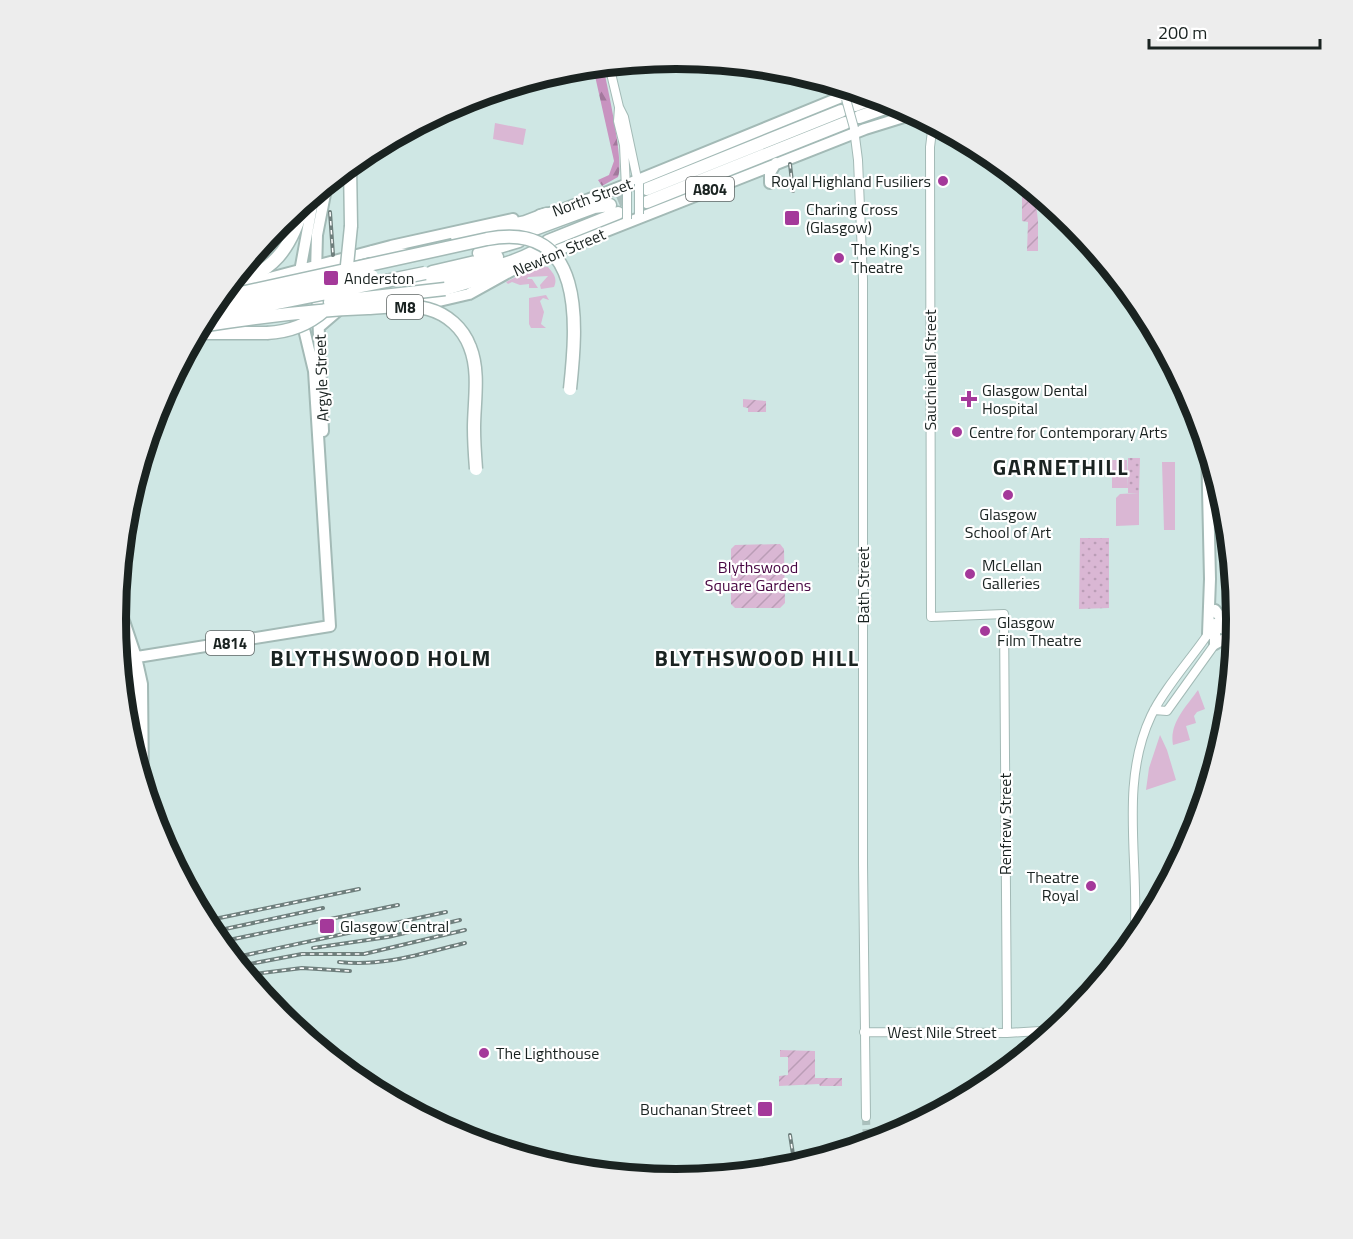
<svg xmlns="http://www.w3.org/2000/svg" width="1353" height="1239" font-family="'Titillium Web',sans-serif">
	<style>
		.grass { fill: #dab7d4 }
		.forest { fill: url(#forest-firs) }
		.park { fill: url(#park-dots) }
		.garden { fill: url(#garden-furrows) }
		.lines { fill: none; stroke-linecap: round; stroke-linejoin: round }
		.minor-tunnel { stroke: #abc0bd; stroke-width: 8; stroke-dasharray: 8 4; stroke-linecap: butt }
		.highway-tunnel { stroke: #abc0bd; stroke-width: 12; stroke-dasharray: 12 6; stroke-linecap: butt }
		.minor-casing { stroke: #a3bab6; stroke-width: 10 }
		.major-casing { stroke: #a3bab6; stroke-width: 14 }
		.highway-casing { stroke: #a3bab6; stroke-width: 15 }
		.minor { stroke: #fff; stroke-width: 8 }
		.major { stroke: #fff; stroke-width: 10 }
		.highway { stroke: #fff; stroke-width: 12 }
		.rail-casing { stroke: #6f7f7d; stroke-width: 4 }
		.rail { stroke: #fff; stroke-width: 1.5; stroke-dasharray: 4.5; stroke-linecap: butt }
		.minor-bridge-casing { stroke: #a3bab6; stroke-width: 10; stroke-linecap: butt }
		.highway-bridge-casing { stroke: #a3bab6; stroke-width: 15; stroke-linecap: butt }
		.minor-bridge { stroke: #fff; stroke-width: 8 }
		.highway-bridge { stroke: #fff; stroke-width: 12 }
		.poi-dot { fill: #a4399a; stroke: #fff; stroke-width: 2 }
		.labels { text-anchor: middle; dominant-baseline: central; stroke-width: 4.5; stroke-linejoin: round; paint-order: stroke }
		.shield { fill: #fff; stroke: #5f6564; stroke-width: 1.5 }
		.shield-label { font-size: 15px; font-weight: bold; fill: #1a2321 }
		.poi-label { font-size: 16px; fill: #1a2321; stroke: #fff; text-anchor: start }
		.street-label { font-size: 16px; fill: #1a2321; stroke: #fff }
		.park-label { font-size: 16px; fill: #470642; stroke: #fff }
		.district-label { font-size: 22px; font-weight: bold; letter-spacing: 1.5px; fill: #1a2321; stroke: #fff }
		.rim { fill: none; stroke: #1a2321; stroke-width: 8 }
	</style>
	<defs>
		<pattern id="forest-firs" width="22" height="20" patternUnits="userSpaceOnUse" patternTransform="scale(1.5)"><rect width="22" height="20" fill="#c893c0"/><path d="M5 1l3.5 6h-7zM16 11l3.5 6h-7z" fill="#a2789c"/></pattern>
		<pattern id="park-dots" width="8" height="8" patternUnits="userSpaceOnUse" patternTransform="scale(1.5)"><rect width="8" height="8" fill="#dab7d4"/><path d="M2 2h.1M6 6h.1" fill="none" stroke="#ba9db6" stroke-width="1.8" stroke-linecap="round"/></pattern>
		<pattern id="garden-furrows" width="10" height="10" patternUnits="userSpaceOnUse" patternTransform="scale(1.5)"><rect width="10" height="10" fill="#dab7d4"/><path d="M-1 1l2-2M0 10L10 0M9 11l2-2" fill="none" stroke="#ba9db6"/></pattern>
	</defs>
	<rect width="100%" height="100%" fill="#cfe7e4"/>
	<!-- grass -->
	<path class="grass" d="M 495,123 L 526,129 L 523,145 L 493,139 Z
		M 538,266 L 548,267 C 553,273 558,278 554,287 L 541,289 L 540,285 L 548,276 L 528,277 L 527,279 L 532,279 L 538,288 L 529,288 L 529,284 L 520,285 L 512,282 L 508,284 L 506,282 Z
		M 546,295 L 549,300 L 543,298 L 540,301 L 544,312 L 541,324 L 546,328 L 531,328 L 529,324 L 529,298 Z
		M 1112,460 L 1127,460 L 1128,488 L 1112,488 Z
		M 1162,462 L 1175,462 L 1175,530 L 1164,530 Z
		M 1139,493 L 1139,525 L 1116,526 L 1116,498 L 1120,494 Z
		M 1198,690 L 1205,709 L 1197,712 L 1194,716 L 1196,723 L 1186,726 L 1190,740 L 1173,745 C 1169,723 1186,707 1198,690 Z
		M 1160,735 L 1167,750 L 1176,780 L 1146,790 L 1149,768 Z"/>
	<!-- forest -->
	<path class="forest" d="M 603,66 C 607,84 625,165 618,177 L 602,186 L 598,180 L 609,175 L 614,161 L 593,67 Z"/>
	<!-- park -->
	<path class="park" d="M 1128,458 L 1140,458 L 1139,493 L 1128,493 Z
		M 1080,538 L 1109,538 L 1109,608 L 1079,609 Z"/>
	<!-- garden -->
	<path class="garden" d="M 1022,181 L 1038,194 L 1035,195 L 1038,221 L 1038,251 L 1027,251 L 1028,222 L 1022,221 Z
		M 743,399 L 766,401 L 766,412 L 748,412 L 748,408 L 743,407 Z
		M 780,544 L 784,549 L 785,603 L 780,608 L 735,608 L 731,604 L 731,549 L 735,545 Z
		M 780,1050 L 815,1051 L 815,1078 L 842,1078 L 842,1086 L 820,1086 L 819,1084 L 779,1086 L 779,1076 L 788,1075 L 788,1057 L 780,1057 Z"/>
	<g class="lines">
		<!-- minor-tunnel -->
		<path class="minor-tunnel" d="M 866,1117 L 867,1145"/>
		<!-- highway-tunnel -->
		<path class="highway-tunnel" d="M 618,201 L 647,189"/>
		<defs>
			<path id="minor" d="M 609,65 L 619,107 L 624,117 L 638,183
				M 843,87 L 846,99
				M 619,108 L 618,121 L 624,145 L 626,188
				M 933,123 L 930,147 L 931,617 L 1004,614 L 1007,1033
				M 854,129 L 858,160 L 863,279 L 863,864 L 866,1117
				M 1154,710 L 1167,711 L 1215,644
				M 1134,942 C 1141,868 1118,786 1151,716 C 1163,690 1191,659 1208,634
				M 864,1032 L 1007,1033 L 1056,1030"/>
			<path id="major" d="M 770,183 L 770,173 L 776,163
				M 540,215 L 559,211 L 638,180 L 856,91
				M 316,273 L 317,235 L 327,184
				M 299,277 L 314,195
				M 240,286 L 391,246 L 513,219
				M 317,288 L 323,431
				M 410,303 L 439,301 L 469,294 L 518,267 L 548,254 L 865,129 L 907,116
				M 319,327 L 340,309
				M 1207,445 L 1210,579 L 1208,634
				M 117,600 L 136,657 L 142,684 L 143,783
				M 1215,610 L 1229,629
				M 1209,624 L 1236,633
				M 1215,624 L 1215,644
				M 1215,644 L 1224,639 L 1236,638
				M 131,658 L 330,626 L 314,371 L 298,304
				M 131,661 L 133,689 L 133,751"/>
			<path id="highway" d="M 855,105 L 877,97
				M 859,117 L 896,104
				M 350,165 L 351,226
				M 647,189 L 841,111
				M 647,202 L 845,123
				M 457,237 L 525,222 L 546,214
				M 510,238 L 594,207 L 610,205
				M 548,241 L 618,213
				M 373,252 L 408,255
				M 479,253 L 519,241
				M 432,272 L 497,257
				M 227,287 C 274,271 291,250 304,203
				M 445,289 L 518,267
				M 360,295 C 373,291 386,287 400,285 C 445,277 518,270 553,239
				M 197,333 L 267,333"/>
		</defs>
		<!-- minor casing -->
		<use href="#minor" class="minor-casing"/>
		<!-- major casing -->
		<use href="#major" class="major-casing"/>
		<!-- highway casing -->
		<use href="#highway" class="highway-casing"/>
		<!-- minor -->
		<use href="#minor" class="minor"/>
		<!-- major -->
		<use href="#major" class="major"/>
		<!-- highway -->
		<use href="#highway" class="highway"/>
		<defs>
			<path id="rail" d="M 790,164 L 793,191
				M 330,212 L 333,255
				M 205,921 L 359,889
				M 211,932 L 323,908
				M 219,942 L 398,905
				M 313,948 L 388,937 L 460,920
				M 232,958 L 446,912
				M 339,962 C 383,967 424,953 465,943
				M 239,966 L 302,954 L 364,954 L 465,930
				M 246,975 L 302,968 L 350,971
				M 790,1135 L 795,1167"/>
		</defs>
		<!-- rail casing -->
		<use href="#rail" class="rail-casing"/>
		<!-- rail -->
		<use href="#rail" class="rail"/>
		<defs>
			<path id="minor-bridge" d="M 846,99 L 854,128
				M 639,184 L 639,214
				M 627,219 L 627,189"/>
			<path id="highway-bridge" d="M 346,275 L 351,226
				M 218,298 L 487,239 C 586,220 577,324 570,389
				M 330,302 L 445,289
				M 211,306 L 372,276
				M 208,317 L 425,273
				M 200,326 C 256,317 312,310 368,308 C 388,307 409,304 428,309 C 447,314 463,328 470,347 C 480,372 474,402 474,428 C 474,442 475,456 476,469
				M 267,333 C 289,332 308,325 325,310"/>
		</defs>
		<!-- minor-bridge casing -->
		<use href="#minor-bridge" class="minor-bridge-casing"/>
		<!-- highway-bridge casing -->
		<use href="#highway-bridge" class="highway-bridge-casing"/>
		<!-- minor-bridge -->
		<use href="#minor-bridge" class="minor-bridge"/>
		<!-- highway-bridge -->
		<use href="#highway-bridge" class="highway-bridge"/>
	</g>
	<!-- markers -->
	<g class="poi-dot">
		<circle cx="943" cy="181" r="6"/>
		<rect x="784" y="210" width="16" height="16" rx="3"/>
		<circle cx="839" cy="258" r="6"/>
		<rect x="323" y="270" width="16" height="16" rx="3"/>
		<path d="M966 390h6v6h6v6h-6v6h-6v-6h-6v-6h6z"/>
		<circle cx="957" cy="432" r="6"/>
		<circle cx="1008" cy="495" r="6"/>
		<circle cx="970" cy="574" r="6"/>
		<circle cx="985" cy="631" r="6"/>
		<circle cx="1091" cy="886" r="6"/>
		<rect x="319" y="918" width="16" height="16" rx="3"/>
		<circle cx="484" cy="1053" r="6"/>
		<rect x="757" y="1101" width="16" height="16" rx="3"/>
	</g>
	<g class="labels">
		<!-- shield labels -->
		<g class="shield">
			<rect x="686" y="177" width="48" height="24" rx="4.5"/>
			<rect x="387" y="295" width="36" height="24" rx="4.5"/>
			<rect x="206" y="631" width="48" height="24" rx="4.5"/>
		</g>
		<g class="shield-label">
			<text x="710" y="189">A804</text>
			<text x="405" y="307">M8</text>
			<text x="230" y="643">A814</text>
		</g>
		<!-- poi labels -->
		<g class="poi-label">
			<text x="931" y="181" text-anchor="end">Royal Highland Fusiliers</text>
			<text x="806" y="209">Charing Cross<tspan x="806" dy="18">(Glasgow)</tspan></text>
			<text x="851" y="249">The King's<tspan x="851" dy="18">Theatre</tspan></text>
			<text x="344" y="278">Anderston</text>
			<text x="982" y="390">Glasgow Dental<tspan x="982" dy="18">Hospital</tspan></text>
			<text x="969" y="432">Centre for Contemporary Arts</text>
			<text x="1008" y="514" text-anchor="middle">Glasgow<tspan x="1008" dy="18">School of Art</tspan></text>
			<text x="982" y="565">McLellan<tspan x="982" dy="18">Galleries</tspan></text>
			<text x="997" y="622">Glasgow<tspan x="997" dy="18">Film Theatre</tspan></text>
			<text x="1079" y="877" text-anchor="end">Theatre<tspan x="1079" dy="18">Royal</tspan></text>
			<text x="340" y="926">Glasgow Central</text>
			<text x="496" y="1053">The Lighthouse</text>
			<text x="752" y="1109" text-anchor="end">Buchanan Street</text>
		</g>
		<!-- street labels -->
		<g class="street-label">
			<text transform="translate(592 197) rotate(-20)">North Street</text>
			<text transform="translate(559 252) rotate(-23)">Newton Street</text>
			<text transform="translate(930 370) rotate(-90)">Sauchiehall Street</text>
			<text transform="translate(321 378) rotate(-92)">Argyle Street</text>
			<text transform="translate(863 585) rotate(-90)">Bath Street</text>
			<text transform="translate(1005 824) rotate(-90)">Renfrew Street</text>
			<text x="942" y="1032">West Nile Street</text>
		</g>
		<!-- park labels -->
		<g class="park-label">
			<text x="758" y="567">Blythswood<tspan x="758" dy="18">Square Gardens</tspan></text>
		</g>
		<!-- district labels -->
		<g class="district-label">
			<text x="1061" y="467">GARNETHILL</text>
			<text x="381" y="658">BLYTHSWOOD HOLM</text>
			<text x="757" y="658">BLYTHSWOOD HILL</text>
		</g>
	</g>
	<!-- crop -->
	<path d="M0 0H1353V1239H0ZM126 619a550 550 0 1 1 1100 0a550 550 0 1 1-1100 0Z" fill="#ededed" fill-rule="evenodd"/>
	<path class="rim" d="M126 619a550 550 0 1 1 1100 0a550 550 0 1 1-1100 0Z"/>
	<!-- scale -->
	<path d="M1149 39v9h171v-9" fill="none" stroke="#1a2321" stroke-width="3"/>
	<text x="1158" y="39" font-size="18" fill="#1a2321" stroke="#ffffff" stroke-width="4.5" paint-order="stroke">200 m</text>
</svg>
